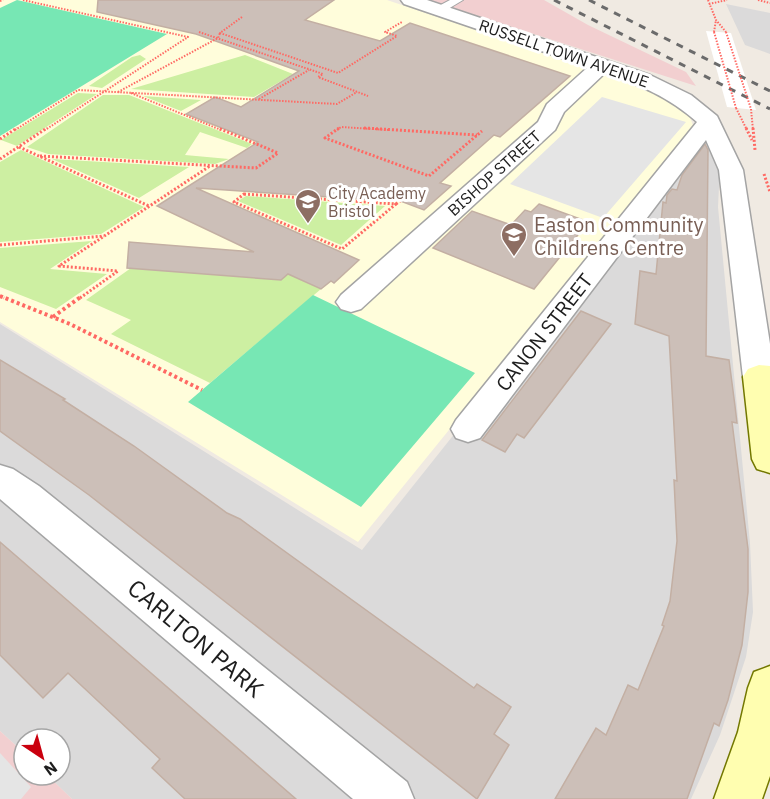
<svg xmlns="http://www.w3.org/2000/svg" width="770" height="799" font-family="'IBM Plex Sans',sans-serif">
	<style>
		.residential { fill: #dbdada }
		.commercial { fill: #f2cfd0 }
		.education { fill: #fffddb }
		.grass { fill: #cdefa2 }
		.pitch { fill: #77e7b4 }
		.parking { fill: #e5e5e5 }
		.pier { fill: #fff }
		.building { fill: #ccbfb8; stroke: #c3afa3; stroke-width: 1.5 }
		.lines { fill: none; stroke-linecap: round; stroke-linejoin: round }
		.lane-casing { stroke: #a4a4a4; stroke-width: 2 }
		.street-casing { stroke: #a4a4a4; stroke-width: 3 }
		.secondary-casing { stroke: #737800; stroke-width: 3 }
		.path-far2 { stroke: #ff6963; stroke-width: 2; stroke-dasharray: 1.5 1.5; stroke-linecap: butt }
		.path-far1 { stroke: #ff6963; stroke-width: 3; stroke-dasharray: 2 2; stroke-linecap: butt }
		.path { stroke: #ff6963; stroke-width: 4; stroke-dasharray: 3 3; stroke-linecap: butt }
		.lane { fill: #fff; fill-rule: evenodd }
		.street { fill: #fff; fill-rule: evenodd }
		.secondary { fill: #fffeb0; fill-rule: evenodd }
		.rail { stroke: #6b6b6b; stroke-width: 3; stroke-dasharray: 7 7; stroke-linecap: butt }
		.path-bridge { stroke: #ff6963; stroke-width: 2; stroke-dasharray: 1.5 1.5; stroke-linecap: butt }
		.labels { text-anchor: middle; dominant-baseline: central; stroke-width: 6; stroke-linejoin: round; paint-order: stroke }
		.far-street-label { font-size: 16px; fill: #1d1d1d; stroke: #fff }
		.far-education-label { font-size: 16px; fill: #785e54; stroke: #fff; text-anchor: start }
		.education-label { font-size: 20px; fill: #785e54; stroke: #fff; text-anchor: start }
		.street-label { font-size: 20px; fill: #1d1d1d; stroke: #fff }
		.near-street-label { font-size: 24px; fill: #1d1d1d; stroke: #fff }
	</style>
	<rect width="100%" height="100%" fill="#f0eae2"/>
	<!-- residential -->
	<path class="residential" d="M 726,4 L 770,13 L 770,54 L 745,45 Z
		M 693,134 L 712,142 L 720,166 L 718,207 L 750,543 L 753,612 L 746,657 L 720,735 L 691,799 L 72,799 L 47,775 L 60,775 L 60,739 L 24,739 L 24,753 L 0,731 L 0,324 L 362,550 Z"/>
	<!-- commercial -->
	<path class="commercial" d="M 428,0 L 544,0 L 588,25 L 686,72 L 696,86 Z
		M 0,731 L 24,753 L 24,775 L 47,775 L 72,799 L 0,799 Z"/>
	<!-- education -->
	<path class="education" d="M 0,0 L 387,0 L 607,74 L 663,96 L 688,112 L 694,128 L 358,542 L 0,322 Z"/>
	<!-- grass -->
	<path class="grass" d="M 140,55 L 146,59 L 102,88 L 89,86 L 132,57 Z
		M 245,55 L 293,74 L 254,97 L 131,89 Z
		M 78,93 L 97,94 L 17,146 L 1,140 Z
		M 103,95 L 129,95 L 252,144 L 247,148 L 200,132 L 185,155 L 229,159 L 215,164 L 48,154 L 27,147 Z
		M 143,96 L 201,100 L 181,111 Z
		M 21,150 L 144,207 L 101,234 L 0,242 L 0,162 Z
		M 52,159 L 189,167 L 139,198 Z
		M 246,196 L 385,206 L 341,245 L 238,201 Z
		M 92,241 L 50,269 L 107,274 L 56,309 L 0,287 L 0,248 Z
		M 131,268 L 280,280 L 288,274 L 321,289 L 210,383 L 111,334 L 131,320 L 86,300 Z"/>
	<!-- pitch -->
	<path class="pitch" d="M 17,0 L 167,34 L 0,136 L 0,8 Z
		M 313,295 L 475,373 L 361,507 L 188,402 Z"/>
	<!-- parking -->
	<path class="parking" d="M 602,97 L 686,122 L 603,218 L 510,184 Z
		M 0,753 L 31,787 L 21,799 L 0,799 Z"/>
	<!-- pier -->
	<path class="pier" d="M 706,31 L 731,33 L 756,110 L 727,107 Z"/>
	<!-- building -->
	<path class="building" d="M 98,0 L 334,0 L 305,20 L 380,41 L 410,23 L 570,76 L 500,137 L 494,135 L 440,183 L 451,186 L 424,210 L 382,194 L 375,200 L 196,188 L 359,260 L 334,283 L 331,281 L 321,289 L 288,274 L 281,280 L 127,268 L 129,242 L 254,252 L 157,206 L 258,142 L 186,114 L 215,97 L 241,107 L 299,71 L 196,34 L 97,12 Z
		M 705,144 L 708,150 L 706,356 L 729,360 L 735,406 L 737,423 L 732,422 L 748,549 L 748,592 L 742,645 L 728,700 L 719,726 L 714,723 L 687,799 L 555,799 L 596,728 L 606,735 L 628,685 L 638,690 L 664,626 L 662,625 L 670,601 L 677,541 L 674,480 L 677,481 L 669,336 L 635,324 L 640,271 L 656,274 L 663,202 L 666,203 L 667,195 L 672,189 L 677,190 L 682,175 Z
		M 539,204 L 586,221 L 578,230 L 581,231 L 534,289 L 433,248 L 472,211 L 511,225 L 525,210 L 531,212 Z
		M 581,311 L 611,324 L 524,438 L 517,434 L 505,452 L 482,440 Z
		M 0,360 L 65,399 L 63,400 L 134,446 L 227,513 L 240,519 L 474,688 L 477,684 L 511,707 L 494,734 L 509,745 L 477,799 L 89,495 L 0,431 Z
		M 0,542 L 37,574 L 296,799 L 185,799 L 152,768 L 160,759 L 68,673 L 43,698 L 0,655 Z"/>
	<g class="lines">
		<defs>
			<path id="lane" d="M 450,0 L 463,0 L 443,12 L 435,12 L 435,8 Z"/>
			<path id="street" d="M 401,0 L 427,0 L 650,75 L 691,95 L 717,116 L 743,170 L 770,344 L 770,385 L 759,389 L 748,385 L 743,377 L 719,170 L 706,140 L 480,438 L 468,442 L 456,438 L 451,429 L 456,420 L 697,122 C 669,97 640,85 605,73 L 564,112 L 555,130 L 361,309 L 351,312 L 341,309 L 336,302 L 341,295 L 538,122 L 547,104 L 588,67 L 404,4 Z
				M 0,465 L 13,469 L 39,486 L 407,782 L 414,799 L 353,799 L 0,499 Z"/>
			<path id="secondary" d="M 759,365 L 770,366 L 770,473 L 757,469 L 752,459 L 743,377 L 748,369 Z
				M 770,666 L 770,776 L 762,799 L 714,799 L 738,732 L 748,688 L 754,672 Z"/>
		</defs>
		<!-- lane casing -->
		<use href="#lane" class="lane-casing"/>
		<!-- street casing -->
		<use href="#street" class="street-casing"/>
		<!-- secondary casing -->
		<use href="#secondary" class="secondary-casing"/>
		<!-- path-far2 -->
		<path class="path-far2" d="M 23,0 L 188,37 L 45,130
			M 708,0 L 716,20 L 726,32
			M 758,0 L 770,3
			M 0,1 L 3,0
			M 709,4 L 727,0
			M 242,17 L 220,33 L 338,73 L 397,36 L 385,32 L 402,22
			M 199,32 L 323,74 L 318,77 L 368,96
			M 714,32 L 716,20
			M 118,92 L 218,38 L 220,33
			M 131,93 L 221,130
			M 259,99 L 309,70
			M 736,108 L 747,130
			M 751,109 L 753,130
			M 15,130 L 78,90 L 337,104 L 357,92
			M 337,130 L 341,127 L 389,130"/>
		<!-- path-far1 -->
		<path class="path-far1" d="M 339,128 L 325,138 L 429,176 L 482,131
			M 364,128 L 477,135
			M 746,128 L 752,140
			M 753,128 L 755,150
			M 0,139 L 17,128
			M 19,147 L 149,206
			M 40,156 L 256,168 L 278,153 L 218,128
			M 0,159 L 47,128
			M 764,174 L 770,192
			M 244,194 L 396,204 L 342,249 L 234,202 Z
			M 396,204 L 400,201
			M 0,245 L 104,236
			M 0,296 L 4,298
			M 80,298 L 118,271 L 59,266 L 210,166"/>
		<!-- path -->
		<path class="path" d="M 0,296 L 70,324 L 202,390
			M 53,317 L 82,296"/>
		<!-- lane -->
		<use href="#lane" class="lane"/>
		<!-- street -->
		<use href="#street" class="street"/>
		<!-- secondary -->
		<use href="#secondary" class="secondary"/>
		<!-- rail -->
		<path class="rail" d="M 554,0 L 770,109
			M 589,0 L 770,91"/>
		<!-- path-bridge -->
		<path class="path-bridge" d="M 714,32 L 736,108
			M 726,32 L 751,109"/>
	</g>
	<!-- icons -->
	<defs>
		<symbol id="school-pin" viewBox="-11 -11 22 30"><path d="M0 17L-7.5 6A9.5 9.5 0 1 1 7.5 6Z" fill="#8d6e63" stroke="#fff"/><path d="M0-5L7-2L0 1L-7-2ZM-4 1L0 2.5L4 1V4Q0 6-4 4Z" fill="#fff"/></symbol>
	</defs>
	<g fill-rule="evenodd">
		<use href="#school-pin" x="293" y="187" width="30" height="40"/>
		<use href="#school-pin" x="499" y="220" width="30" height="40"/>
	</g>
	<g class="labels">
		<!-- far-street labels -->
		<g class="far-street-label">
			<text transform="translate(564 53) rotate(19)">RUSSELL TOWN AVENUE</text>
			<text transform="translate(494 173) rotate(-42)">BISHOP STREET</text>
		</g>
		<!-- far-education labels -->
		<g class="far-education-label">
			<text x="328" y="193">City Academy<tspan x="328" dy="18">Bristol</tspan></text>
		</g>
		<!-- education labels -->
		<g class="education-label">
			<text x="534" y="224">Easton Community<tspan x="534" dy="23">Childrens Centre</tspan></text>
		</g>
		<!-- street labels -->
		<g class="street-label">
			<text transform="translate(544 332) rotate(-52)">CANON STREET</text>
		</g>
		<!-- near-street labels -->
		<g class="near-street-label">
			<text transform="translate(196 638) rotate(40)">CARLTON PARK</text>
		</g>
	</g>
	<!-- north arrow -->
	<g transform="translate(42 757) rotate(144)"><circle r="28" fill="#ffffff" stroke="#a5a5a5" stroke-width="1.5"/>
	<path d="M0-4.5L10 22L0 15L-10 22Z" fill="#ca000e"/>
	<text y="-9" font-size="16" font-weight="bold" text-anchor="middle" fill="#1d1d1d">N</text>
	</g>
</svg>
